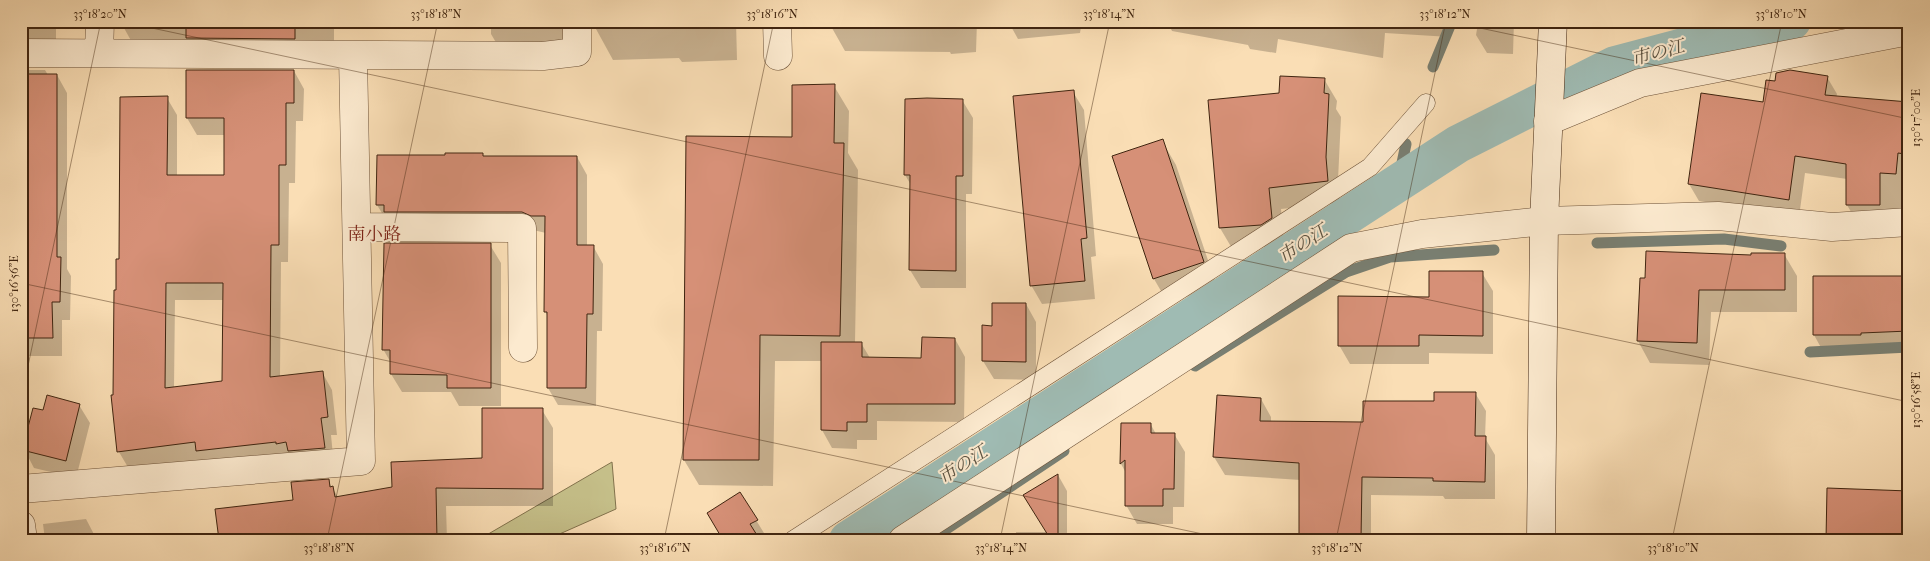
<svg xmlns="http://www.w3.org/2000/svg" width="1930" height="561" font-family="'IM FELL French Canon','Noto Serif JP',serif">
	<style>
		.green { fill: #c5bf89; stroke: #82724c }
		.shadow { fill: #0003; fill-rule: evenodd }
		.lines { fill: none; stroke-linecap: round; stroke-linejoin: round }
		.stream { stroke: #797f72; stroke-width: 11 }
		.canal { stroke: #9fbbb3; stroke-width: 38 }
		.building { fill: #d69077; stroke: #402510; fill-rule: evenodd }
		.lane-casing { stroke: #6e5339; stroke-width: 19 }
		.street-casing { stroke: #6e5339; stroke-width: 29 }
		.secondary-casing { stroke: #402510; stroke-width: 29 }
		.lane { stroke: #fceacf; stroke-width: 18 }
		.street { stroke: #fceacf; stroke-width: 28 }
		.secondary { stroke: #fceacf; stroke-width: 28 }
		.ticks { fill: none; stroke: #402510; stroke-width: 1; stroke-opacity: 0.45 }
		.labels { text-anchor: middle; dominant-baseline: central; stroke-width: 4; stroke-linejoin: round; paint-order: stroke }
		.water-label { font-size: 18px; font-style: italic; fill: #5c5241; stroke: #fceacf }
		.neighbourhood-label { font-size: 18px; fill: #7a1f14; stroke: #fceacf }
		.neatline { fill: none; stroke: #402510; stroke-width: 2 }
		.ticks-label { font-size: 12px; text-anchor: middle; fill: #402510 }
	</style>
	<rect width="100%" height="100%" fill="#fadeb5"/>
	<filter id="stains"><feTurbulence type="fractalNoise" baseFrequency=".004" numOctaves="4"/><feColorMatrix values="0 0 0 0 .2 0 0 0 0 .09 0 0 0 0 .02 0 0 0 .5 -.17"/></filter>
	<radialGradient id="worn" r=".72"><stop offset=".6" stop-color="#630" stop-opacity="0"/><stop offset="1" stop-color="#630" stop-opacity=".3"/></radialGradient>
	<!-- green -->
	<path class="green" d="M 612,462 L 616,509 L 546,540 L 478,540 Z"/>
	<!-- shadow -->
	<path class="shadow" d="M 21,21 L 56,21 L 56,55 L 21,60 Z
		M 124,21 L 334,21 L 334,50 L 134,46 L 124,28 Z
		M 491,21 L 736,21 L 737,60 L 682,62 L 679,58 L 613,60 L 596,29 L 591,28 L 583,30 L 574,48 L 504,56 L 491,34 Z
		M 832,21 L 977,21 L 976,52 L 951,54 L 950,52 L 845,51 L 832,28 Z
		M 1008,21 L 1082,21 L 1080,33 L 1018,39 Z
		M 1167,21 L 1451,21 L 1450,37 L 1385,33 L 1383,58 L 1278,39 L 1276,53 L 1250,49 L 1248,45 L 1172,31 Z
		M 1472,21 L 1514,21 L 1513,54 L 1487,53 L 1476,35 L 1477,29 Z
		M 1661,21 L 1712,21 L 1711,31 L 1665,29 Z
		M 21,70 L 45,70 L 48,75 L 57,75 L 67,93 L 67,269 L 71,276 L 70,320 L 62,320 L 62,356 L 21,356 Z
		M 294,71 L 304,89 L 303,121 L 296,121 L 295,183 L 289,183 L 288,262 L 281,262 L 280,377 L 322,372 L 332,390 L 337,435 L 331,435 L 334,466 L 208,468 L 203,460 L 129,469 L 119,452 L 115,396 L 117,291 L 120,260 L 167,98 L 177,115 L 177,176 L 226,176 L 226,135 L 197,135 L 187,118 ZM 175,300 L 224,300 L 223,383 L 174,388 Z
		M 1827,77 L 1837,94 L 1836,98 L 1909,104 L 1909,222 L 1857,222 L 1847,205 L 1847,179 L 1805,173 L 1799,217 L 1699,201 L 1689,184 L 1764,103 L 1776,83 Z
		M 1324,79 L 1337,101 L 1336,109 L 1341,117 L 1338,180 L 1340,203 L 1281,209 L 1284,240 L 1274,246 L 1233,250 L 1220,228 L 1209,101 L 1281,94 Z
		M 834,86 L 849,111 L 848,153 L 858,170 L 855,343 L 861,343 L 870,358 L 923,360 L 955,339 L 965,357 L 964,422 L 877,421 L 877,440 L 857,440 L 857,449 L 832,448 L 822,430 L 822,361 L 775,361 L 773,486 L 699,485 L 684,460 L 793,138 Z
		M 1073,92 L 1084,110 L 1096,256 L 1091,257 L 1095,299 L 1042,304 L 1031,285 Z
		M 962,100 L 973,118 L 972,194 L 966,194 L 966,288 L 921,288 L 910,270 L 911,185 L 905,175 Z
		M 1162,141 L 1176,165 L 1217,287 L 1168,303 L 1154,279 L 1113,157 Z
		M 484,157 L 577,157 L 587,175 L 587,247 L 593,246 L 603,264 L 602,331 L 597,331 L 596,406 L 558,405 L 548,388 L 548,317 L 545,311 L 546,233 L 533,230 L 388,223 L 377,205 Z
		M 490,245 L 501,263 L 501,406 L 459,406 L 451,392 L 402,392 L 391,374 L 391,363 L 383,349 Z
		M 1784,254 L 1797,276 L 1797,312 L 1711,312 L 1709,365 L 1650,363 L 1638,341 L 1641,280 L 1752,256 Z
		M 1482,273 L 1493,291 L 1493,354 L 1429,353 L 1429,364 L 1350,364 L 1339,345 Z
		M 1909,277 L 1909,349 L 1870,351 L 1870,353 L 1824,353 L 1814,335 Z
		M 1026,304 L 1036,322 L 1036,380 L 994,379 L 983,361 L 983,327 L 994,327 Z
		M 1475,393 L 1486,411 L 1485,438 L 1495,455 L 1495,499 L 1445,499 L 1443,496 L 1371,495 L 1371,540 L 1300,540 L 1301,480 L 1225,475 L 1214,457 L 1261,399 L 1271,417 L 1271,422 L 1364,423 Z
		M 79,405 L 90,423 L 76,478 L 34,468 L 24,449 L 44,412 Z
		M 542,410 L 553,428 L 553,506 L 446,506 L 447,540 L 220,540 L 295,501 L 328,481 L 338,497 L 393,489 L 483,459 Z
		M 1122,424 L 1151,425 L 1156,434 L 1174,434 L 1185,452 L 1184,507 L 1173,507 L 1173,524 L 1137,524 L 1126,505 L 1126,473 L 1121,464 Z
		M 1058,475 L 1067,491 L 1067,540 L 1016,540 L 1016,532 L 1047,532 Z
		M 740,494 L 767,538 L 764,540 L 724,540 Z
		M 86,519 L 97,540 L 45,540 L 43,524 Z"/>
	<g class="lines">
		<!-- stream -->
		<path class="stream" d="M 1433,67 L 1452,21
			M 1398,182 L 1406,144
			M 1597,243 L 1724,239 L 1781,246
			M 1810,352 L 1909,347
			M 1195,366 L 1346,272 L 1390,257 L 1494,250
			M 930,540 L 1064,451"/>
		<!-- canal -->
		<path class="canal" d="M 848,540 L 1458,144 L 1615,65 L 1736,33 L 1792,21"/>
	</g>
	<!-- building -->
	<path class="building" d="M 186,21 L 295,21 L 295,39 L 186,38 Z
		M 186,70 L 294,70 L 294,103 L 286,103 L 286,165 L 279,165 L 279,245 L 271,245 L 270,377 L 323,371 L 328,417 L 321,418 L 325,448 L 288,451 L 286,442 L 276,444 L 276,442 L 196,451 L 195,442 L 117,452 L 111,395 L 113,395 L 114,290 L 116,290 L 116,259 L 119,259 L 120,97 L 168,96 L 167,175 L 224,175 L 224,118 L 186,118 ZM 166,283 L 223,283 L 222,381 L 165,388 Z
		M 1790,70 L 1828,76 L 1825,95 L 1909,102 L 1905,154 L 1898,153 L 1896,174 L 1880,173 L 1880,205 L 1846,205 L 1846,164 L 1795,156 L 1789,200 L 1688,184 L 1701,93 L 1763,102 L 1766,80 L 1775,81 L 1776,73 Z
		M 21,74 L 57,74 L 57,257 L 61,257 L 60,302 L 52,302 L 53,338 L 21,338 Z
		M 1280,76 L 1325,78 L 1324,93 L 1329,94 L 1326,157 L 1328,181 L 1269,188 L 1272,218 L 1261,225 L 1219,228 L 1208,100 L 1279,93 Z
		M 835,84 L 834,143 L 844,143 L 840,336 L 760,335 L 759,460 L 683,460 L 686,136 L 792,137 L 792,85 Z
		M 1074,90 L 1087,238 L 1081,239 L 1085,281 L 1030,286 L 1013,96 Z
		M 927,98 L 963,99 L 963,176 L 956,176 L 956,271 L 909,270 L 910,175 L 904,175 L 905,99 Z
		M 1163,139 L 1204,262 L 1153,279 L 1112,156 Z
		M 445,153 L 483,153 L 483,156 L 577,156 L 577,245 L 594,245 L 593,314 L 587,314 L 586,388 L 547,388 L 547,312 L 544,312 L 545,216 L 531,216 L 522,212 L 384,212 L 384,205 L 376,205 L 377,155 L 445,155 Z
		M 384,243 L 491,243 L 491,388 L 447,388 L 447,375 L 390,374 L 390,350 L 382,350 Z
		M 1646,251 L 1751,255 L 1751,253 L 1785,253 L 1785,290 L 1699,290 L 1697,343 L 1637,341 L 1640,278 L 1645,278 Z
		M 1429,271 L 1483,271 L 1483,336 L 1419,335 L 1419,346 L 1338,346 L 1338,296 L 1429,297 Z
		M 1813,276 L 1909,276 L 1909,331 L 1861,333 L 1861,335 L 1813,335 Z
		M 992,303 L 1026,303 L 1026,362 L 982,361 L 982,325 L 992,326 Z
		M 922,337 L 955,338 L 955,404 L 867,404 L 867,422 L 847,422 L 847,431 L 821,430 L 821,342 L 862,342 L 862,357 L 921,358 Z
		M 1434,392 L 1476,392 L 1475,436 L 1486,436 L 1485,482 L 1433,481 L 1433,478 L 1362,477 L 1361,540 L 1299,540 L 1299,463 L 1213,457 L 1217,395 L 1261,398 L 1260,421 L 1363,422 L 1363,401 L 1434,401 Z
		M 47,395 L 80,404 L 66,461 L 22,450 L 33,408 L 43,410 Z
		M 482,408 L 543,408 L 543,489 L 436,488 L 437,540 L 219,540 L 215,509 L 293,500 L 291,482 L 329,479 L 330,487 L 333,486 L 335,497 L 392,487 L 391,462 L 482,458 Z
		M 1121,423 L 1151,423 L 1151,433 L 1175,433 L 1174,489 L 1163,489 L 1163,506 L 1125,506 L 1125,460 L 1120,464 Z
		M 1058,474 L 1058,540 L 1051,540 L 1023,495 Z
		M 1827,488 L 1909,491 L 1909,540 L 1826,540 Z
		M 740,492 L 758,520 L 750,524 L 760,540 L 723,540 L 707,513 Z"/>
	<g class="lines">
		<defs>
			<path id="lane" d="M 793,540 L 1370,167 L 1426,103"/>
			<path id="street" d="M 777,21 L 778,56
				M 21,53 L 543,56 L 577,52 L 577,21
				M 99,53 L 100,21
				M 1548,121 L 1640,83 L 1909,31
				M 357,227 L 522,228 L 523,348
				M 21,489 L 361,461 L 353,56
				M 21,525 L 23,540
				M 903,540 L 1351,248 L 1422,234 L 1544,221 L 1718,216 L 1832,227 L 1909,222"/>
			<path id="secondary" d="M 1541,540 L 1544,221 L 1553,21"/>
		</defs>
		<!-- lane casing -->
		<use href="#lane" class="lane-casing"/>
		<!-- street casing -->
		<use href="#street" class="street-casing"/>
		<!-- secondary casing -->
		<use href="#secondary" class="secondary-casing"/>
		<!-- lane -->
		<use href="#lane" class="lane"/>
		<!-- street -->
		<use href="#street" class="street"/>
		<!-- secondary -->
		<use href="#secondary" class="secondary"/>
	</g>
	<!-- ticks -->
	<path class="ticks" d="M 119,21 L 1909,402M 1447,21 L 1909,119M 21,283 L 1231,540M 21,399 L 101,21M 327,540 L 438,21M 664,540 L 774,21M 1000,540 L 1110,21M 1336,540 L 1446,21M 1672,540 L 1782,21"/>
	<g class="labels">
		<!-- water labels -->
		<g class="water-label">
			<text transform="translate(1658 53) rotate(-15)">市の江</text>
			<text transform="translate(1303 244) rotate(-33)">市の江</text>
			<text transform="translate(963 465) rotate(-33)">市の江</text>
		</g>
		<!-- neighbourhood labels -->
		<g class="neighbourhood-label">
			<text x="374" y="234">南小路</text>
		</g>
	</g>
	<!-- margin -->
	<rect width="1930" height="561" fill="none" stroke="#fadeb5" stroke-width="55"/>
	<rect x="28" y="28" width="1874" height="506" class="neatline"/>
	<g class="ticks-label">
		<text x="100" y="18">33°18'20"N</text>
		<text x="436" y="18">33°18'18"N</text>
		<text x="772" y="18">33°18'16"N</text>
		<text x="1109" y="18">33°18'14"N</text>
		<text x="1445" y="18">33°18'12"N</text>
		<text x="1781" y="18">33°18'10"N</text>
		<text transform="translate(1916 118) rotate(-90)" y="4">130°17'00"E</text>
		<text transform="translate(14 284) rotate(-90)" y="4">130°16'56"E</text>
		<text transform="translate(1916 400) rotate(-90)" y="4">130°16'58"E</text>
		<text x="329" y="552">33°18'18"N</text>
		<text x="665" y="552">33°18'16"N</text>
		<text x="1001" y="552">33°18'14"N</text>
		<text x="1337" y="552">33°18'12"N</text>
		<text x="1673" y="552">33°18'10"N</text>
	</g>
	<rect width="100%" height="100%" filter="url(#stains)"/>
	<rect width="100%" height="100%" fill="url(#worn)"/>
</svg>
